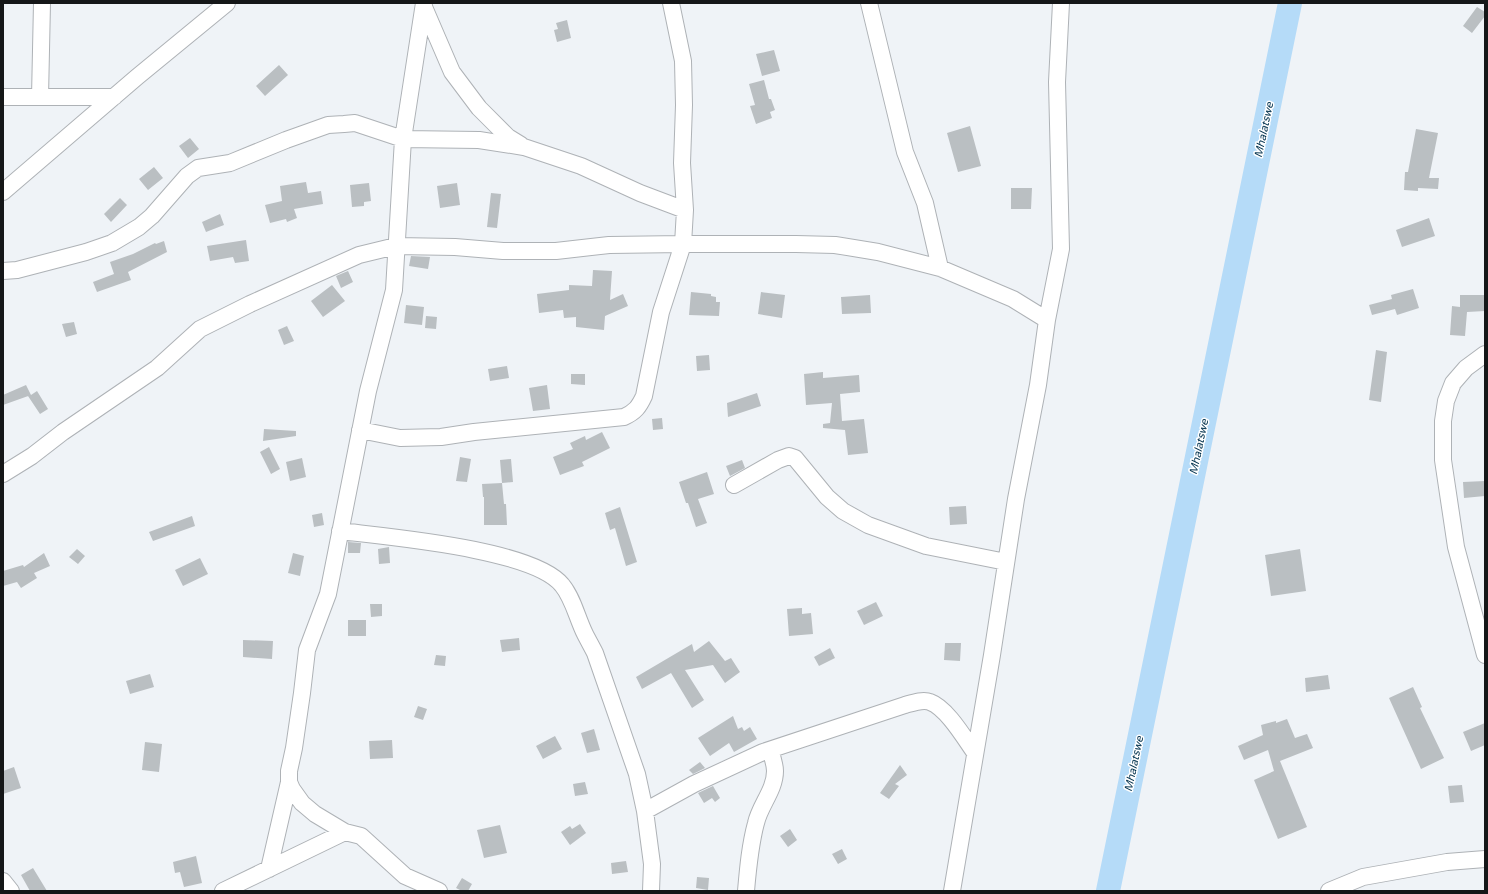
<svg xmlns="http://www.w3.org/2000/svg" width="1488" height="894" font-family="'Varela Round',sans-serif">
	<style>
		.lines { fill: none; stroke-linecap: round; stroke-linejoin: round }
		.river { stroke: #b5dbf8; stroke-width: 24 }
		.building { fill: #babfc2 }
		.street-casing { stroke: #aeb2b6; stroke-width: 18 }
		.street { stroke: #fff; stroke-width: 16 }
		.labels { text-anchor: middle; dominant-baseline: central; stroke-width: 3; stroke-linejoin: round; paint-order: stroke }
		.water-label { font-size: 11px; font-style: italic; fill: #01314d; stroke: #fff }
	</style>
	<rect width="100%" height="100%" fill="#eff3f7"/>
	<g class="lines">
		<!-- river -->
		<path class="river" d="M 1108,891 L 1290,3"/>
	</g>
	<!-- building -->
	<path class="building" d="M 1477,7 L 1485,12 L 1485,16 L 1472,33 L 1463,26 Z
		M 567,20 L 571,38 L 557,42 L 554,30 L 558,29 L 556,23 Z
		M 774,50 L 780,71 L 762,76 L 756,54 Z
		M 279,65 L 288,75 L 265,96 L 256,86 Z
		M 764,80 L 769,99 L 771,99 L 775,110 L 770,112 L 772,118 L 756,124 L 750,106 L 755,105 L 749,84 Z
		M 970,126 L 981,166 L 958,172 L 947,133 Z
		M 1416,129 L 1438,133 L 1429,178 L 1439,178 L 1438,189 L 1418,188 L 1418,191 L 1404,190 L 1405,172 L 1408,172 Z
		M 190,138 L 199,149 L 188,158 L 179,146 Z
		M 154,167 L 163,178 L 148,190 L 139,179 Z
		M 306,182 L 308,193 L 321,191 L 323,204 L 294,209 L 297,218 L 287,222 L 286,219 L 270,223 L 265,205 L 282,201 L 280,186 Z
		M 369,183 L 371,201 L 364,202 L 364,206 L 352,207 L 350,185 Z
		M 457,183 L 460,205 L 440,208 L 437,186 Z
		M 1011,188 L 1032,188 L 1031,209 L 1011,209 Z
		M 491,193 L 501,194 L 497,228 L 487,227 Z
		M 120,198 L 127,205 L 111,222 L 104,214 Z
		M 220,214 L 224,225 L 206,232 L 202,222 Z
		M 1429,218 L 1435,236 L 1402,247 L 1396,230 Z
		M 246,240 L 249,261 L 235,263 L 233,257 L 210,261 L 207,246 Z
		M 164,241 L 167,252 L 128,272 L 131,280 L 97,292 L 93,282 L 114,274 L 110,262 L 133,254 L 155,243 L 156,244 Z
		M 411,256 L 430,257 L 428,269 L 409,266 Z
		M 593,270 L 612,271 L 610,300 L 623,294 L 628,306 L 605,316 L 604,330 L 576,327 L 576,317 L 564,318 L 563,310 L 539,313 L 537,294 L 569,290 L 569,285 L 592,286 Z
		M 348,271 L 353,282 L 341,288 L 336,276 Z
		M 332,285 L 345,301 L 323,317 L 311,301 Z
		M 1413,289 L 1419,308 L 1397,315 L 1395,309 L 1372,315 L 1369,305 L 1392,299 L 1391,295 Z
		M 691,292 L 711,294 L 711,296 L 716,297 L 716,302 L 720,302 L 719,316 L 689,315 Z
		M 761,292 L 785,295 L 782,318 L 758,314 Z
		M 870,295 L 871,313 L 842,314 L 841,297 Z
		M 1460,295 L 1485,295 L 1485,311 L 1467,312 L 1465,336 L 1450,335 L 1452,306 L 1460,307 Z
		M 406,305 L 424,307 L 422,325 L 404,323 Z
		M 426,316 L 437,317 L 436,329 L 425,328 Z
		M 74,322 L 77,334 L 66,337 L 62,324 Z
		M 287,326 L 294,341 L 284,345 L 278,330 Z
		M 1376,350 L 1387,352 L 1381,402 L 1369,400 Z
		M 709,355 L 710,370 L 697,371 L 696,356 Z
		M 507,366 L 509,378 L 490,381 L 488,369 Z
		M 823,372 L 823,378 L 859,375 L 860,392 L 840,394 L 842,421 L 864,419 L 868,453 L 848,455 L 845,430 L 823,428 L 823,424 L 830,423 L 832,403 L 806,405 L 804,374 Z
		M 571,374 L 585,374 L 585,385 L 571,384 Z
		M 26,385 L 31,395 L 37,391 L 48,409 L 40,414 L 28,396 L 31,395 L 3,405 L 3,395 Z
		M 547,385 L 550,409 L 533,411 L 529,388 Z
		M 757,393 L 761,406 L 728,417 L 727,403 Z
		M 662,418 L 663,429 L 653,430 L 652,419 Z
		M 264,429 L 296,431 L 296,436 L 263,441 Z
		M 602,432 L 610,448 L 582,462 L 584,466 L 560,475 L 553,457 L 573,449 L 570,443 L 585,436 L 586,440 Z
		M 269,447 L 280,469 L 271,474 L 260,452 Z
		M 460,457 L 471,459 L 467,482 L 456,481 Z
		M 302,458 L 306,477 L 290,481 L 286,462 Z
		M 511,459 L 513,482 L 502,483 L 500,460 Z
		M 742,460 L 745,468 L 730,476 L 726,466 Z
		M 707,472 L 714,494 L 698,499 L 707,523 L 696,527 L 688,503 L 686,503 L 679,482 Z
		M 1485,481 L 1485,496 L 1464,498 L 1463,482 Z
		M 502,483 L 504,504 L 506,504 L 507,525 L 484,525 L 484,497 L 483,497 L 482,484 Z
		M 966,506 L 967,524 L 950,525 L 949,507 Z
		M 620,507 L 637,562 L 626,566 L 615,528 L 610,530 L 605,513 Z
		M 322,513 L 324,525 L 314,527 L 312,515 Z
		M 192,516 L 195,526 L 153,541 L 149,532 Z
		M 348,542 L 361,543 L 360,553 L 348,553 Z
		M 389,547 L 390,563 L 379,564 L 378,549 Z
		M 77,549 L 85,556 L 78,564 L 69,557 Z
		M 1300,549 L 1306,591 L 1271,596 L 1265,555 Z
		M 44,553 L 50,566 L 34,573 L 37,578 L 21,588 L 17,582 L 3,586 L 3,571 L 23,565 L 24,567 Z
		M 293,553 L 304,556 L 300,576 L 288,573 Z
		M 200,558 L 208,574 L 183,586 L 175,570 Z
		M 876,602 L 883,616 L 864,625 L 857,611 Z
		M 370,604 L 382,604 L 382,616 L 371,617 Z
		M 802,608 L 802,614 L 811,613 L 813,634 L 789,636 L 787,609 Z
		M 348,620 L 366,620 L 366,636 L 348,636 Z
		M 519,638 L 520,650 L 502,652 L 500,640 Z
		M 243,640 L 273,641 L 272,659 L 243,657 Z
		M 709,641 L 725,661 L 731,658 L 740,672 L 725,683 L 713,665 L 685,670 L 704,700 L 692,708 L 671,673 L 642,689 L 636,677 L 692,644 L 694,652 Z
		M 945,643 L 961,643 L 960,661 L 944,660 Z
		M 830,648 L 835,658 L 819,666 L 814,657 Z
		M 436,655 L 446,656 L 445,666 L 434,665 Z
		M 150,674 L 154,687 L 130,694 L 126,681 Z
		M 1328,675 L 1330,689 L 1306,692 L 1305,678 Z
		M 1413,687 L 1422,707 L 1420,708 L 1444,758 L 1421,769 L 1389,698 Z
		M 418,706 L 427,709 L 423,720 L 414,717 Z
		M 733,716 L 738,729 L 742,727 L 744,731 L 750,727 L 757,739 L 734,752 L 729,743 L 710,756 L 698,738 Z
		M 1287,719 L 1295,738 L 1307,734 L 1313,748 L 1280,761 L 1307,827 L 1278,839 L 1254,780 L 1274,771 L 1268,750 L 1244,760 L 1238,746 L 1263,735 L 1261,725 L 1276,721 L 1276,723 Z
		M 1485,723 L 1485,745 L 1471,751 L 1463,732 Z
		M 594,729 L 600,750 L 587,753 L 581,733 Z
		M 555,736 L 562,749 L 543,759 L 536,746 Z
		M 392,740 L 393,758 L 370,759 L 369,741 Z
		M 145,742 L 162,744 L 159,772 L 142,770 Z
		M 700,762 L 705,768 L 693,774 L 689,770 Z
		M 900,765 L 907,775 L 895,784 L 899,786 L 889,799 L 880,793 Z
		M 14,767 L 21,788 L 3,794 L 3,771 Z
		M 585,782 L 588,794 L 575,796 L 573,784 Z
		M 1462,785 L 1464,802 L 1450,803 L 1448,786 Z
		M 713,786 L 720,798 L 715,802 L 712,798 L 704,803 L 698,793 Z
		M 580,824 L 586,833 L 570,845 L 561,832 L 570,826 L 572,829 Z
		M 500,825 L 507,853 L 484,858 L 477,830 Z
		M 790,829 L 797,840 L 788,847 L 780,836 Z
		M 842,849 L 847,859 L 838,864 L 832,854 Z
		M 196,856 L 202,883 L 184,887 L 180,872 L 175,873 L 173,862 Z
		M 626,861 L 628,872 L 612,874 L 611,863 Z
		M 33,868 L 47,891 L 30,891 L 21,875 Z
		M 697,877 L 709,878 L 708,890 L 696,888 Z
		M 462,878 L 472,884 L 468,891 L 462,891 L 456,888 Z"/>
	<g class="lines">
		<defs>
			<path id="street" d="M 424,3 L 403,139 L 394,290 L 368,391 L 328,594 L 307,650 L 302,693 L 294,748 L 289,771 L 289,782 L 292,789 L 302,803 L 315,814 L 345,832 L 361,836 L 405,876 L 439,891
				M 869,3 L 905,152 L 925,203 L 940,268
				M 424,7 L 452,72 L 479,108 L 508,137 L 521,145
				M 3,97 L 114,97
				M 40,97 L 42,3
				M 3,192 L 137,77 L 227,3
				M 3,271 L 17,270 L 86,252 L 112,243 L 139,227 L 152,216 L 187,176 L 198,168 L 230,163 L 286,140 L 328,125 L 344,124 L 355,123 L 403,139 L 479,140 L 524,147 L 581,166 L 640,193 L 685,210
				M 1485,354 L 1466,368 L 1453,383 L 1446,401 L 1443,421 L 1443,460 L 1456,547 L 1485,655
				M 360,430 L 400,438 L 441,437 L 474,432 L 624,417 C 635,412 639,407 644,396 L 661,312 L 683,244 L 685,210 L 682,163 L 684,105 L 683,61 L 671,3
				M 3,474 L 32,456 L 63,432 L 157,368 L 200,329 L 250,304 L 359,255 L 396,246 L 455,247 L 503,251 L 556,251 L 609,245 L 683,244 L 796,244 L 835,245 L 878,252 L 940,268 L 1013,299 L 1047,320
				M 734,485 L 778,460 L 789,456 L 795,458 L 827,497 L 843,511 L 868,525 L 926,546 L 1006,562
				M 340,531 C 388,537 533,549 562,585 C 573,598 577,618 585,634 C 588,640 592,647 595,653 L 637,774 L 645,811 L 652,864 L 651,891
				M 645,811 L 694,784 L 763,752 L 905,705 C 912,703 923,699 930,702 C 947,708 965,739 975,753
				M 269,869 L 289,782
				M 3,881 L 11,891
				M 223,891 L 345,832
				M 746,891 C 748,868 750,845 756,823 C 760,805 775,790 775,771 C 775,764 772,756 770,750
				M 952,891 L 992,655 L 1016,499 L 1038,385 L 1047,320 L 1061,249 L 1057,82 L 1061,3
				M 1329,891 L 1363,877 L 1447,862 L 1485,859"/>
		</defs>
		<!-- street casing -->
		<use href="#street" class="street-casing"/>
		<!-- street -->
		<use href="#street" class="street"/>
	</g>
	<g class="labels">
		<!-- water labels -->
		<g class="water-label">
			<text transform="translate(1264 130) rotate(-78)">Mhalatswe</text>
			<text transform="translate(1199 447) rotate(-78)">Mhalatswe</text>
			<text transform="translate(1134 764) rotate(-78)">Mhalatswe</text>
		</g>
	</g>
	<!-- border -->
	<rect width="1488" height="894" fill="none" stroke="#151718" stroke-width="8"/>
</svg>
